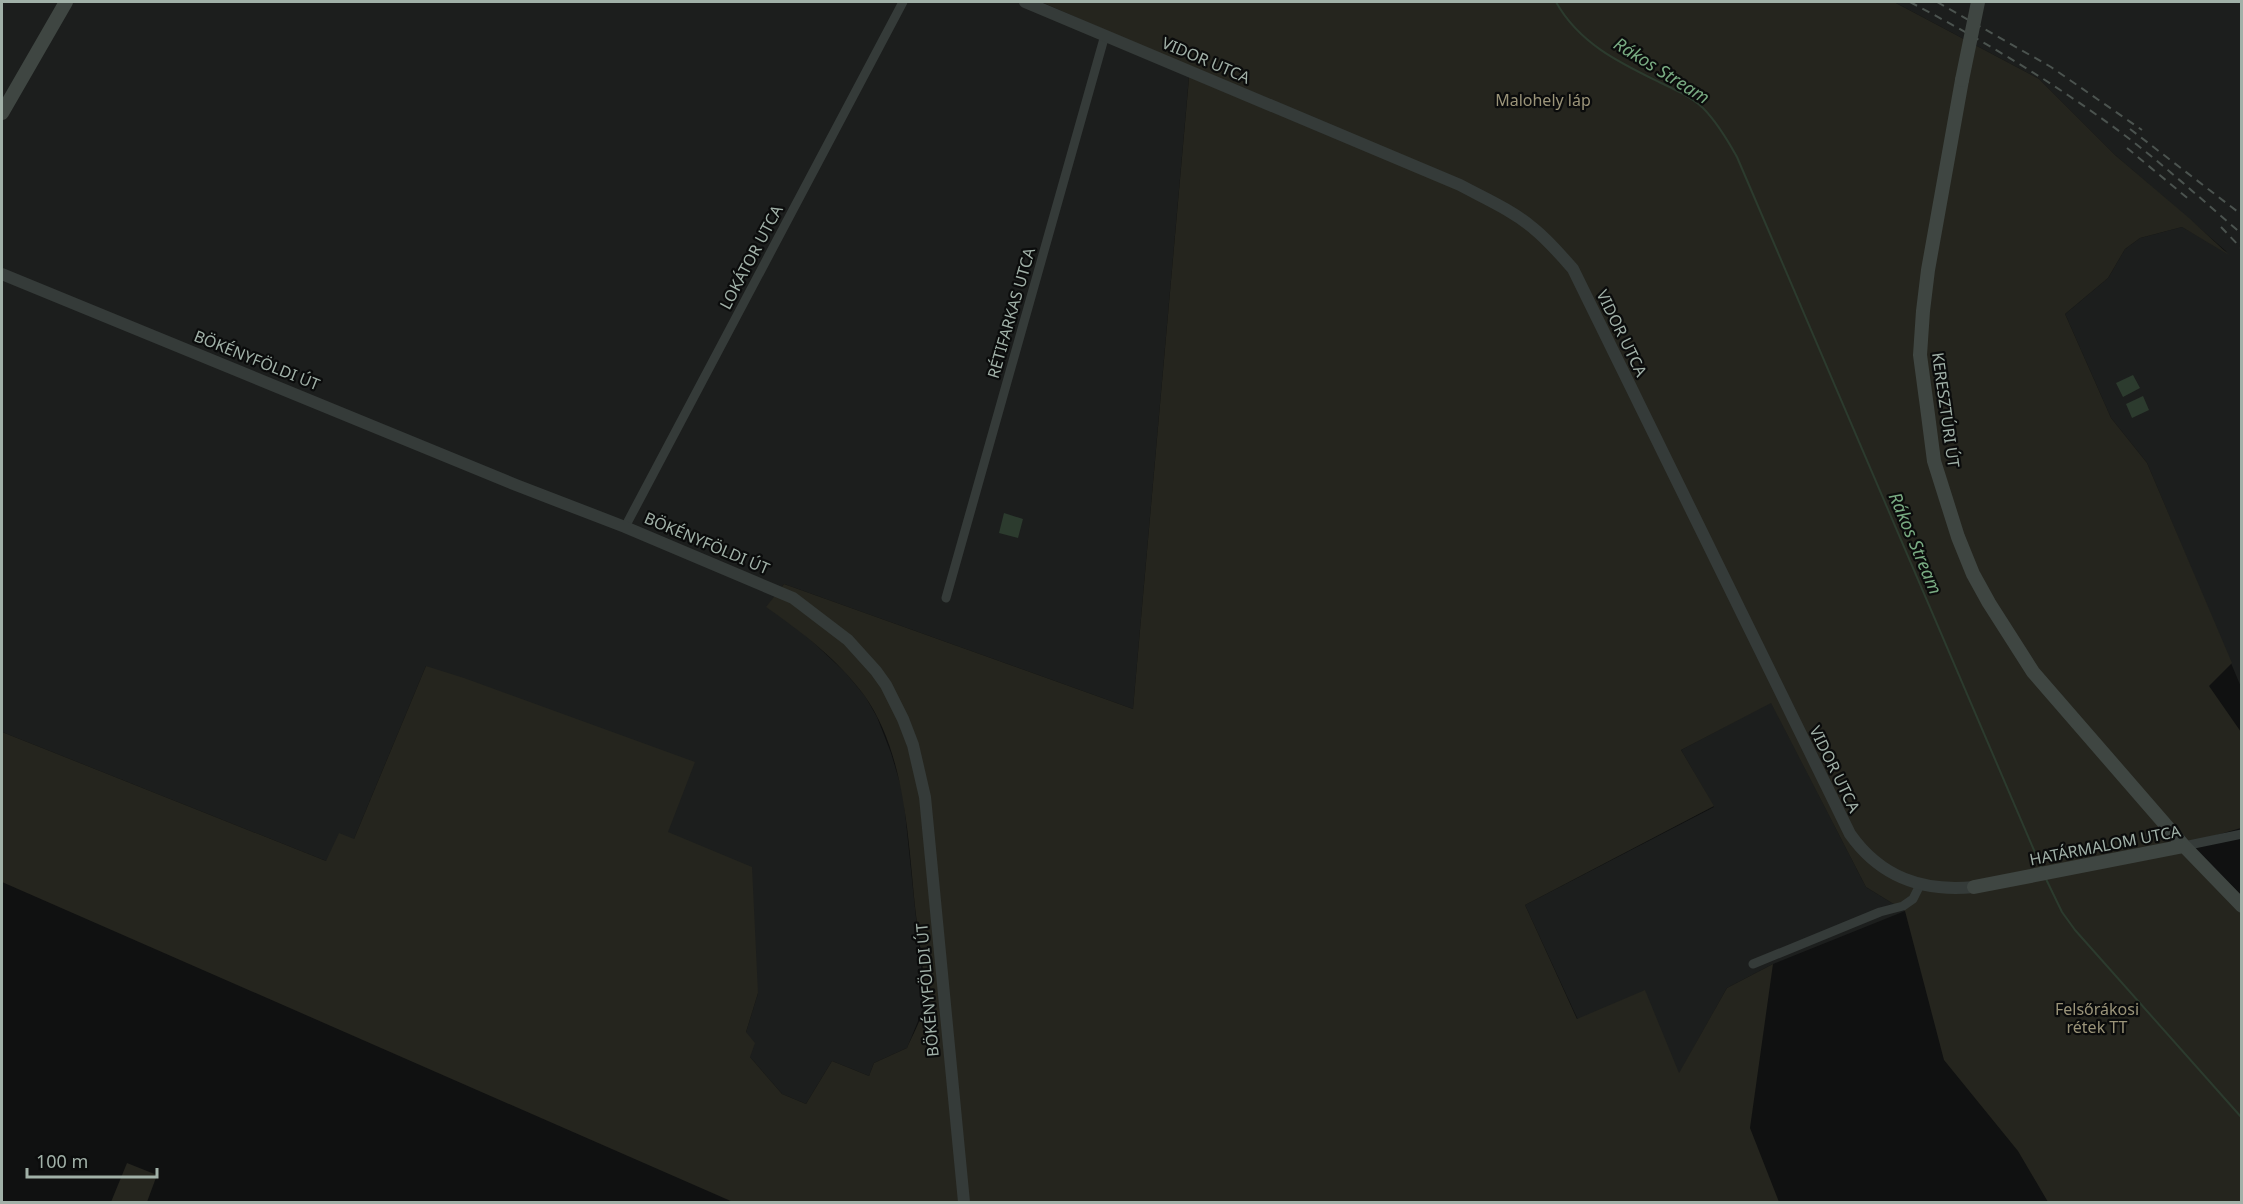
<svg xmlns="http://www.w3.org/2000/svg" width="2243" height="1204" font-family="'Noto Sans',sans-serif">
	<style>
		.built { fill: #1c1e1d }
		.green { fill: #25251e }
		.water { fill: #2c3b2e }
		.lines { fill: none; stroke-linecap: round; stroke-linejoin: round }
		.stream { stroke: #2c3b2e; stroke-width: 2 }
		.minor { stroke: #353b39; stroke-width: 9 }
		.tertiary { stroke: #353b39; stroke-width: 12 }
		.secondary { stroke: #3f4642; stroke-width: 14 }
		.rail { stroke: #4b534f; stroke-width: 2; stroke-dasharray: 8 6; stroke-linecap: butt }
		.secondary-bridge { stroke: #3f4642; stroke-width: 14 }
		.labels { text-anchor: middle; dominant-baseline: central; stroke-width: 4.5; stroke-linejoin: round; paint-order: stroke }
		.street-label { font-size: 16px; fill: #a1b1a8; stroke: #0b0c0c }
		.park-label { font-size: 16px; fill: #9b9479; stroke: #0b0c0c }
		.water-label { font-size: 18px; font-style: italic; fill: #79ab82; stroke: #0b0c0c }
	</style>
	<rect width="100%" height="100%" fill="#101111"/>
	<!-- built -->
	<path class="built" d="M 2,2 L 1041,2 L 1190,66 L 1133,709 L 784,584 L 767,607 L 799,629 L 845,672 L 865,696 L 877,717 L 891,753 L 903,793 L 925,1004 L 907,1048 L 874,1063 L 869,1076 L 832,1061 L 806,1104 L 782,1094 L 750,1057 L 746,1032 L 758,993 L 668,832 L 426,666 L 354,839 L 326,861 L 2,732 Z
		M 1894,2 L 2241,2 L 2241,687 L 2147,463 L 2111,418 L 2065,314 L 2108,278 L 2125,249 L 2140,238 L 2182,227 L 2227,252 L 2115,155 L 2039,79 Z
		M 1771,702 L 1866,887 L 1905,911 L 1773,964 L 1727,988 L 1679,1074 L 1578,1020 L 1525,905 L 1714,807 L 1681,750 Z"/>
	<!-- green -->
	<path class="green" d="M 1041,2 L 1894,2 L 2039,79 L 2115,155 L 2189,218 L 2229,255 L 2182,227 L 2140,238 L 2125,249 L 2108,278 L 2065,314 L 2111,418 L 2147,463 L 2232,663 L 2209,686 L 2241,732 L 2241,828 L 2189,843 L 2241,895 L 2241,1202 L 2048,1202 L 2018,1151 L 1944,1060 L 1905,911 L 1866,887 L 1771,703 L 1681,750 L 1714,806 L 1525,905 L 1577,1019 L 1645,990 L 1679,1073 L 1727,988 L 1773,964 L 1750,1128 L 1779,1202 L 733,1202 L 2,882 L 2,732 L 326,861 L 339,833 L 354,839 L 426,666 L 464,678 L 695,762 L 668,832 L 752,867 L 758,993 L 746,1032 L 755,1043 L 750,1057 L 782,1094 L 806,1104 L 832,1061 L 869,1076 L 874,1063 L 907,1048 C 912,1036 925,1013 925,1001 C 925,973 919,943 916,915 C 908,844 907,755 864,695 C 838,660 802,632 766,607 L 784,584 L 1133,709 L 1190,67 Z
		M 127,1163 L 157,1175 L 147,1202 L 111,1202 Z"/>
	<!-- water -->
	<path class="water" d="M 2133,375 L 2140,388 L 2123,397 L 2116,383 Z
		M 2143,396 L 2149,410 L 2132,418 L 2126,404 Z
		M 1004,513 L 1023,519 L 1018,538 L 999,533 Z"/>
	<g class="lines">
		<!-- stream -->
		<path class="stream" d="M 1556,2 C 1579,43 1618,62 1659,82 C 1674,89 1691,97 1703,108 C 1717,122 1727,139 1737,157 L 2042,869
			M 2045,877 L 2062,912 L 2075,930 L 2242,1118"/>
		<!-- minor -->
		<path class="minor" d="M 625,527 L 903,2
			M 946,598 L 1105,35
			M 2184,846 L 2242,834
			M 1753,964 L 1880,912 L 1903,906 L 1913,899 L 1920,885"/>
		<!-- tertiary -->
		<path class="tertiary" d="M 1025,2 L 1460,185 C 1484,198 1512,210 1533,228 C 1548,240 1560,254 1573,269 L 1850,834 C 1881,878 1923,892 1974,887
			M 2,274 L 516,485 L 625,527 L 793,598 L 848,640 L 876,671 L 886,685 L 903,719 L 913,745 L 925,797 L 928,828 L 964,1202"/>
		<!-- secondary -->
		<path class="secondary" d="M 1962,80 L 1928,270 L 1923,311 L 1920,355 L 1927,407 L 1934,461 L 1958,537 L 1973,574 L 1989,603 L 2033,672 L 2184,846 L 2242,906
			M 2,113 L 66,2
			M 1974,887 L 2184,846"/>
		<!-- rail -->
		<path class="rail" d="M 1910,2 C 1984,41 2056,84 2123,134 C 2164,165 2202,200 2242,234
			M 1937,2 L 2051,67 L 2142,130
			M 2130,129 L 2242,215
			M 2127,148 L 2191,201
			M 2221,227 L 2242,249"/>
		<!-- secondary-bridge -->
		<path class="secondary-bridge" d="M 1962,80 L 1978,2"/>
	</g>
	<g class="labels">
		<!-- street labels -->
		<g class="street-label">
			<text transform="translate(1206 60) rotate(23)">VIDOR UTCA</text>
			<text transform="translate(751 257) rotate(-62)">LOKÁTOR UTCA</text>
			<text transform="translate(1011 313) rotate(-74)">RÉTIFARKAS UTCA</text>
			<text transform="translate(1622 333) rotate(64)">VIDOR UTCA</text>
			<text transform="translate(257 360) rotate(22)">BÖKÉNYFÖLDI ÚT</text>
			<text transform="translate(1946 410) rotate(82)">KERESZTÚRI ÚT</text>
			<text transform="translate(707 543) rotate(23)">BÖKÉNYFÖLDI ÚT</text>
			<text transform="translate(1835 769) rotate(64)">VIDOR UTCA</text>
			<text transform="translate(2105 845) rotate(-11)">HATÁRMALOM UTCA</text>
			<text transform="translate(927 990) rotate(-95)">BÖKÉNYFÖLDI ÚT</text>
		</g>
		<!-- park labels -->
		<g class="park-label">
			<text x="1543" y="100">Malohely láp</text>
			<text x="2097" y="1009">Felsőrákosi<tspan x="2097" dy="18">rétek TT</tspan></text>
		</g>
		<!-- water labels -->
		<g class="water-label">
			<text transform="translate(1662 70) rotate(32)">Rákos Stream</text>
			<text transform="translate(1916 543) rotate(67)">Rákos Stream</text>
		</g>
	</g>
	<!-- border -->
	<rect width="2243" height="1204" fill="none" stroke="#a1b1a8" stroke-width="6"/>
	<!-- scale -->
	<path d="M27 1168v9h130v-9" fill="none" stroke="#a1b1a8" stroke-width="3"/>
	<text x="36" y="1168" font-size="18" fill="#a1b1a8" stroke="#0b0c0c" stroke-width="4.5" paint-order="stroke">100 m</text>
</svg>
